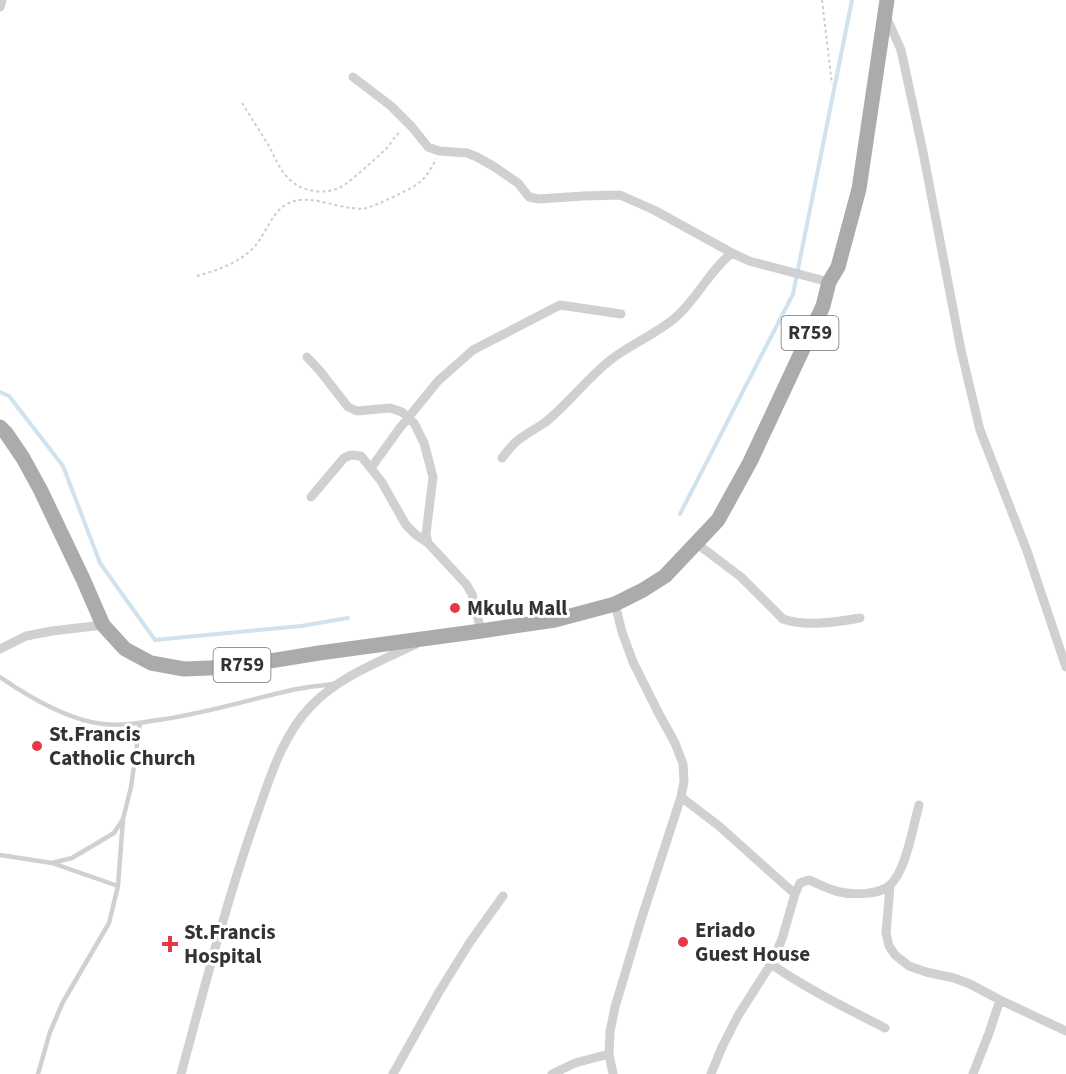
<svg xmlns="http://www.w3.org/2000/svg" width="1066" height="1074" font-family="'Source Sans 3',sans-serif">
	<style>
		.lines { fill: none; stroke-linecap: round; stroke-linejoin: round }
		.stream { stroke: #cfe2ee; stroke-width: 4 }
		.path { stroke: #cdcdcd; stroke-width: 2; stroke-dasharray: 3 3; stroke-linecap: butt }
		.lane { stroke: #d0d0d0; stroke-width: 4.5 }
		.street { stroke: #d0d0d0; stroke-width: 9 }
		.primary { stroke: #ababab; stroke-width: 15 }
		.poi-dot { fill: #e63946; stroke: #fff; stroke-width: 2 }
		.labels { text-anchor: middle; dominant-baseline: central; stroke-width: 6; stroke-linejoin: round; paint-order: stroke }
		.shield { fill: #fff; stroke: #707070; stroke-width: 1.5 }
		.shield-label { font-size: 20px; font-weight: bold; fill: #333 }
		.poi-label { font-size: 21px; font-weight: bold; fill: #333; stroke: #fff; text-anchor: start }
	</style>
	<rect width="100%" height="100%" fill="#fff"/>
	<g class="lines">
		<!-- stream -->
		<path class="stream" d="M 0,392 L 9,396 L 63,466 L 100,563 L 155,640 L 301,626 L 348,618
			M 680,514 L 793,294 L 852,0"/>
		<!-- path -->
		<path class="path" d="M 822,0 L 832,84
			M 242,103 C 251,117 260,132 269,146 C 275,157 279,169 288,178 C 303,194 331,196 347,183 C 361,172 374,160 386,149 C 391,143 395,136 401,131
			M 197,276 C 215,271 236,264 250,251 C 267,237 271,206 295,201 C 312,196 335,207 353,208 C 358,209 363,209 367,208 C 379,204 412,189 420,182 C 427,176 432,167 436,159"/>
		<!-- lane -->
		<path class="lane" d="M 0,677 C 29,697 68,720 103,724 C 122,726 140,723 158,720 C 204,714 247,700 292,690 C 305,687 319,686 333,684
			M 0,855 L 52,863 L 118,886
			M 52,863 L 72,858 L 114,833 L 123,819 L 131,787 L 140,723
			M 38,1074 L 50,1032 L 63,1002 L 109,923 L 118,886 L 123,819"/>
		<!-- street -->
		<path class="street" d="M 0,7 L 2,0
			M 886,16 L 901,50 L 922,147 L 961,350 L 980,430 L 1027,551 L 1066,667
			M 353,77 L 391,106 L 412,127 L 428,147 L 439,151 L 467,153 L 477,157 L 493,166 L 518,183 L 529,197 L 539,199 L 583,196 L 620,195 L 654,210 L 732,253 L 749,261 L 829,282
			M 307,357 L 320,371 L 348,407 L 357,411 L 390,408 L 402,412 L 414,423 L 424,443 L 433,477 L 426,534 L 428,543 L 466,584 L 472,594 L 481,631
			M 502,458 C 507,452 511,446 517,441 C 526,433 538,428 547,421 C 571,401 589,376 613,358 C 633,343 656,334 675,318 C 697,299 709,271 732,253
			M 371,468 L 399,429 L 438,381 L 473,350 L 560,305 L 621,314
			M 311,497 L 344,458 L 351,455 L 361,456 L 381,481 L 406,525 L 415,534 L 428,543
			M 696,543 L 741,577 L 783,619 C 806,627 837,622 860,618
			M 0,649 L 26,636 L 52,631 L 103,625
			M 681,797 L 719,826 L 795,894
			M 890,886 L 886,933 L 889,946 L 895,955 L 909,966 L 926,972 L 954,978 L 970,984 L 1000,1000 L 1066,1031
			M 771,964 C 807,989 846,1008 885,1028
			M 181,1074 C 204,989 226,903 255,820 C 269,781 281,737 311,706 C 340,676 379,662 416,644
			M 393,1074 L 439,992 L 470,942 L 503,896
			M 552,1074 L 575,1063 L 609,1054
			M 613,1074 L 609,1054 L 610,1032 L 615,1007 L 641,920 L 681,797 L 684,781 L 683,764 L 675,743 L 658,712 L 633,662 L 622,632 L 615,604
			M 711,1074 L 722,1047 L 739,1014 L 771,964 L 782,939 L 795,894 L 800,883 L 809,880 C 819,884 829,890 840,892 C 853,895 880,895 890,885 C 906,871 913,826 919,805
			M 973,1074 L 989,1033 L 1000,1000"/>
		<!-- primary -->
		<path class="primary" d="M 0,427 L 6,433 L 23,458 L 40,489 L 83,579 L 103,625 L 125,649 L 151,663 L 184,669 L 234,667 L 319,653 L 481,631 L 555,620 L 615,604 L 643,590 L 665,576 L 718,520 L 750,462 L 823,306 L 829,282 L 838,267 L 859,189 L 887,0"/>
	</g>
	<!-- markers -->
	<g class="poi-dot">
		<circle cx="455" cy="608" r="6"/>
		<circle cx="37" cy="746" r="6"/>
		<circle cx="683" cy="942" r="6"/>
		<path d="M167 935h6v6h6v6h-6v6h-6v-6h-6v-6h6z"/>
	</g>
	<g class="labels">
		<!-- shield labels -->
		<g class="shield">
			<rect x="781.5" y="316" width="57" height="34" rx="4.5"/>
			<rect x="213.5" y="648" width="57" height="34" rx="4.5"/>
		</g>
		<g class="shield-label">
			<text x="810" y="333">R759</text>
			<text x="242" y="665">R759</text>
		</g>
		<!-- poi labels -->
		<g class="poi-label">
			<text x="467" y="608">Mkulu Mall</text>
			<text x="49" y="734">St.Francis<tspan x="49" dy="24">Catholic Church</tspan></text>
			<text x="695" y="930">Eriado<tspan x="695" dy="24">Guest House</tspan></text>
			<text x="184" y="932">St.Francis<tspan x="184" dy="24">Hospital</tspan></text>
		</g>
	</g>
</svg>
